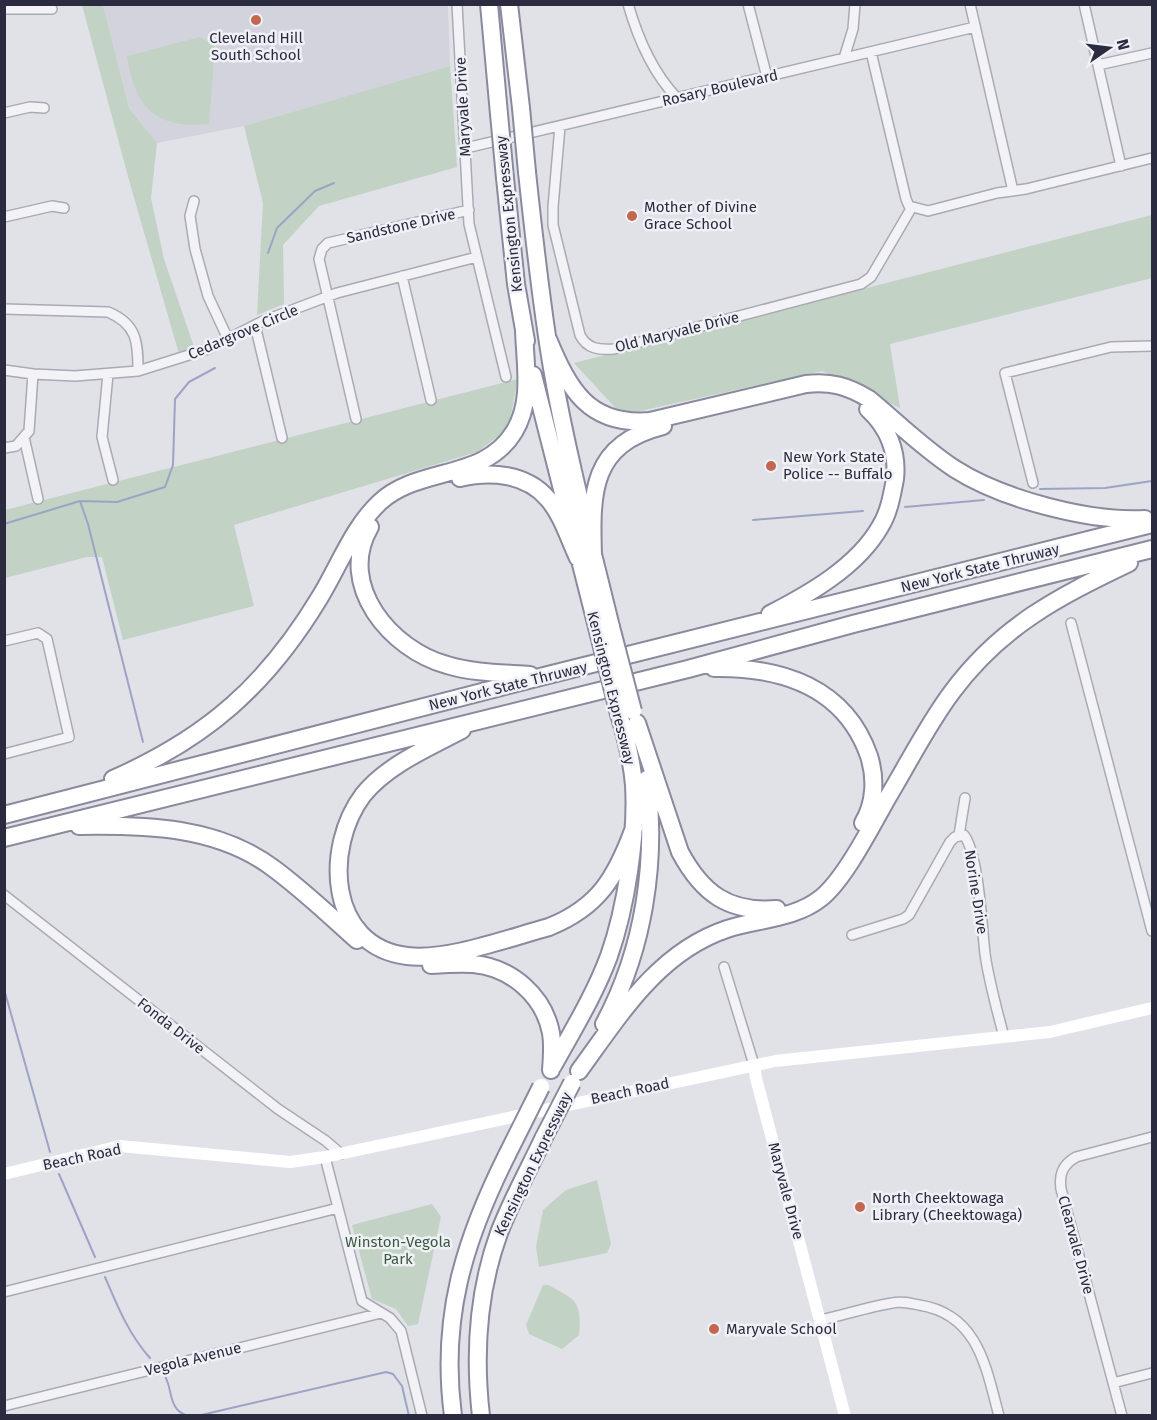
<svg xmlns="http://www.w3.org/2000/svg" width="1157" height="1420" font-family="'Fira Sans',sans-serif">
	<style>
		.built { fill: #d3d3dd }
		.green { fill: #c2d2c4 }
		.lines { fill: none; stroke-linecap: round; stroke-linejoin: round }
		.stream { stroke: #9ea3c6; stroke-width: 2 }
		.street-casing { stroke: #aaaab5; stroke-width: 12 }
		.highway-casing { stroke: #898a9e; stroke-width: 20 }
		.street { stroke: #f3f3f7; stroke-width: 9 }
		.secondary { stroke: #fff; stroke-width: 12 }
		.highway { stroke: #fff; stroke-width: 16 }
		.highway-bridge-casing { stroke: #898a9e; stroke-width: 20; stroke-linecap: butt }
		.highway-bridge { stroke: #fff; stroke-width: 16 }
		.poi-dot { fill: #c4674f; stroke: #f0f1f6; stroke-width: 2 }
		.labels { text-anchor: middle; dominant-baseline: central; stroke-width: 5; stroke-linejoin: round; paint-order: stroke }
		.poi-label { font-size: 15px; fill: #2a2b3f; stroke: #f0f1f6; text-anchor: start }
		.street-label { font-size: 15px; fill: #2a2b3f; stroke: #f0f1f6 }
		.park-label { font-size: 15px; fill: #39593e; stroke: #f0f1f6 }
	</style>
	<rect width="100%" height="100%" fill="#e1e1e8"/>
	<!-- built -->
	<path class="built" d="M 103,5 L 448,5 L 450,66 L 244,126 L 157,143 L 129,108 Z"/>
	<!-- green -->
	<path class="green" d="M 82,5 L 103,5 L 129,108 L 157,143 L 151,198 L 164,259 L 194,347 L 179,354 L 129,180 Z
		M 200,37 L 215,46 L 209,124 C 155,129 135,108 127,56 Z
		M 450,66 L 457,167 L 319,206 L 283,245 L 284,304 L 257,315 L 263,203 L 244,126 Z
		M 1152,215 L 1152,278 L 890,344 L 900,408 L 822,371 L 622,415 L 574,363 Z
		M 518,379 L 508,429 L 477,452 L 234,525 L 254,606 L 123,640 L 102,557 L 87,557 L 5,578 L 5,510 Z
		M 597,1180 L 611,1244 L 607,1253 L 539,1267 L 536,1247 L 543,1210 L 566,1190 Z
		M 432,1204 L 441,1217 L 418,1324 L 408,1326 L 396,1309 L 372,1299 L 352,1225 Z
		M 543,1285 L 548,1285 C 576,1300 582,1301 579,1335 L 562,1349 L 529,1334 L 526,1325 Z"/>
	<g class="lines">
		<!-- stream -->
		<path class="stream" d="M 268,253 L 277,228 L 315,191 L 334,183
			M 1040,489 L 1105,488 L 1152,481
			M 80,501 L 88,524 L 143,742
			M 905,507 L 984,500
			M 753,520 L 863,511
			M 4,524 L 80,501 L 117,502 L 165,487 L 173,465 L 175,399 L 189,382 L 215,368
			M 4,989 L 50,1152
			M 59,1174 L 95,1257
			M 105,1277 C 117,1305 129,1335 150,1358
			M 163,1373 C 174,1387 166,1409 188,1416
			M 197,1416 L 386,1372 L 393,1374 L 402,1386 L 409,1416"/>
		<defs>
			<path id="street" d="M 457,4 L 469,224 L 506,377
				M 628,4 C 638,39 652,72 677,98
				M 748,4 L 767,77
				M 970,4 L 1013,191
				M 1084,4 L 1121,166
				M 4,9 L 52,9
				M 871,52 L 906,199 L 909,206 L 928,211 L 997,193 L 1026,189 L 1152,158
				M 844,58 L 853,29 L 855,4
				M 1098,65 L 1152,53
				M 4,113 L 30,107 L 44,108
				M 560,126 L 553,207 L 553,225 L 580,335 C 587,349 599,350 614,349 L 861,284 L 871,277 L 912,207
				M 466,148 L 975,27
				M 194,201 L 190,216 L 195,249 L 208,296 L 228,339
				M 4,217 L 52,206 L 64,208
				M 402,276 L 431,400
				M 4,309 L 108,312 C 137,324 138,342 138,371
				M 255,325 L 282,438
				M 4,370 L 33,374 L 75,376 L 138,371 L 208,349 L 263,321 L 337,293 L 477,257
				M 108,374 L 102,437 L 113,480
				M 356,419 L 319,259 L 322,249 L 328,243 L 469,210
				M 24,437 L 38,499
				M 4,448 L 16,446 L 29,431 L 33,374
				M 1033,483 L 1005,373 L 1111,347 L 1152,346
				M 1071,623 L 1152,931
				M 4,641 L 38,633 L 47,639 L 69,737 L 4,754
				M 959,835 L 965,798
				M 4,895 L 278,1109 L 326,1141 L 341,1154
				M 852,935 L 903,919 L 909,915 L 950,842 L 955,837 L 964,835 C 979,855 982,928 985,954 C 989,982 997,1010 1004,1037
				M 724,967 L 754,1065
				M 325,1157 L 362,1301 L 390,1318 L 401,1331 L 422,1416
				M 4,1292 L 338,1208
				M 821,1320 C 844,1315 868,1307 892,1303 C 901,1301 910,1303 919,1305 C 978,1314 986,1367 999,1416
				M 1113,1383 L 1152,1373
				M 4,1406 L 381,1313
				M 1122,1416 L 1061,1189 C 1059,1175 1062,1165 1076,1157 L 1152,1137"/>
			<path id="highway" d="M 489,4 L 499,114
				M 509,4 L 521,108
				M 527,172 C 534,238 541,303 552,368 C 567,455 590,541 611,627
				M 505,178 L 516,284 L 526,341
				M 548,339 C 569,389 588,426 650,421 L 806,384 C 830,381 848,386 869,399 C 897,422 924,449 955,469 C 1002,499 1089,522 1145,519
				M 533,375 L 598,631
				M 460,478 C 490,471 526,473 548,499 C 562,515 569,539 578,558
				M 370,527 C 336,585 391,650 447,665 C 473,673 503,673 530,675
				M 593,555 C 591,492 591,444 663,426
				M 770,614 C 809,594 857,567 880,527 C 889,513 892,495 895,479 C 898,452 888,427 868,409
				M 714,668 C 781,667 845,687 869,756 C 876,778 875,803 863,823
				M 637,723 L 680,852 C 702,893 728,913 777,909
				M 462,730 C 428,748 387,765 363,795 C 324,847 327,946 407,956 C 448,961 508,938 549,927 C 599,907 616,877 634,828
				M 113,779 C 207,738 267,685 320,597 C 339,566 353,527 380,502 C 419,466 484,481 514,432 C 533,401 525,365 524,330
				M 4,815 L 548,675 L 1152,524
				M 79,826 C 146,825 217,826 273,868 C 303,890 330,916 357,940
				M 4,838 L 688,669 L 853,624 L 1152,549
				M 431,965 C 445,964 459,963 473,964 C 511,967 544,996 551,1033 C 553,1045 552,1058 551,1070
				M 604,1024 C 644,949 657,863 647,779
				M 553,1066 C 573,1030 595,994 609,956 C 626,908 637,836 634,785 C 632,761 626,737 619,714
				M 579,1071 C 620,1015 658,952 727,929 C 757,919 795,919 821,898 C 845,879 872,825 888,797 C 909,762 928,724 952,692 C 1001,626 1058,597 1129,563
				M 453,1416 C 440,1318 464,1241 507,1155
				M 481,1416 C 474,1355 478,1291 499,1233 C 511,1201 529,1169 544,1137"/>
		</defs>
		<!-- street casing -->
		<use href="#street" class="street-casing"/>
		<!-- highway casing -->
		<use href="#highway" class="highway-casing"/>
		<!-- street -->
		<use href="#street" class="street"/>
		<!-- secondary -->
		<path class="secondary" d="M 754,1065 L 756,1078 L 845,1416
			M 4,1174 L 120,1146 L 290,1162 L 325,1157 L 775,1061 L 1050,1032 L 1152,1008"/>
		<!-- highway -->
		<use href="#highway" class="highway"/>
		<defs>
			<path id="highway-bridge" d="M 521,108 L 527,172
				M 499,114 L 505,178
				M 611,627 L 633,711
				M 598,631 L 619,714
				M 544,1137 L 572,1083
				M 507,1155 L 541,1087"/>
		</defs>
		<!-- highway-bridge casing -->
		<use href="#highway-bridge" class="highway-bridge-casing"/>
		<!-- highway-bridge -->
		<use href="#highway-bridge" class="highway-bridge"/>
	</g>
	<!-- markers -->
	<g class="poi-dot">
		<circle cx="256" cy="20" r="6"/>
		<circle cx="632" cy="216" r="6"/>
		<circle cx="771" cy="466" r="6"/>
		<circle cx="860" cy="1207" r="6"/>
		<circle cx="714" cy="1329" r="6"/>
	</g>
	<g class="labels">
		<!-- poi labels -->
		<g class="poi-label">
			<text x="256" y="38" text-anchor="middle">Cleveland Hill<tspan x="256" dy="17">South School</tspan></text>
			<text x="644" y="207">Mother of Divine<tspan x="644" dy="17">Grace School</tspan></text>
			<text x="783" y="457">New York State<tspan x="783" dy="17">Police -- Buffalo</tspan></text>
			<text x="872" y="1198">North Cheektowaga<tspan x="872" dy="17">Library (Cheektowaga)</tspan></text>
			<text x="726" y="1329">Maryvale School</text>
		</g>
		<!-- street labels -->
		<g class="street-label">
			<text transform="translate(720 88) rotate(-13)">Rosary Boulevard</text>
			<text transform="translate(463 107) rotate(-93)">Maryvale Drive</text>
			<text transform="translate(509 214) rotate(-96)">Kensington Expressway</text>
			<text transform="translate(401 226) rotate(-13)">Sandstone Drive</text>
			<text transform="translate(243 332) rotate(-23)">Cedargrove Circle</text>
			<text transform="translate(677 332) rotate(-14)">Old Maryvale Drive</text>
			<text transform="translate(980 568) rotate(-14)">New York State Thruway</text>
			<text transform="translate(508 686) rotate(-14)">New York State Thruway</text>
			<text transform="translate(611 688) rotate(76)">Kensington Expressway</text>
			<text transform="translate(976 892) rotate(81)">Norine Drive</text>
			<text transform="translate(171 1026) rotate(38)">Fonda Drive</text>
			<text transform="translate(630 1091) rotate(-12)">Beach Road</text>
			<text transform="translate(82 1157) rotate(-12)">Beach Road</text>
			<text transform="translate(533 1164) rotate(-64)">Kensington Expressway</text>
			<text transform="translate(786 1191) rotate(75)">Maryvale Drive</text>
			<text transform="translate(1076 1245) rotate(75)">Clearvale Drive</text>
			<text transform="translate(193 1359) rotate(-14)">Vegola Avenue</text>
		</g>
		<!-- park labels -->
		<g class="park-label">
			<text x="398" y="1242">Winston-Vegola<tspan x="398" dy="17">Park</tspan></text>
		</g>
	</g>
	<!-- border -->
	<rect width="1157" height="1420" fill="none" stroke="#2a2b3f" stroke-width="12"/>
	<!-- north arrow -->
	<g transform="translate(1109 48) rotate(76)" stroke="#f0f1f6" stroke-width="4.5" paint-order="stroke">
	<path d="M0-4.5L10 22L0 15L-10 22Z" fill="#2a2b3f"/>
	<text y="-9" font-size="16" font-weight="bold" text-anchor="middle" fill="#2a2b3f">N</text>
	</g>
</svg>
